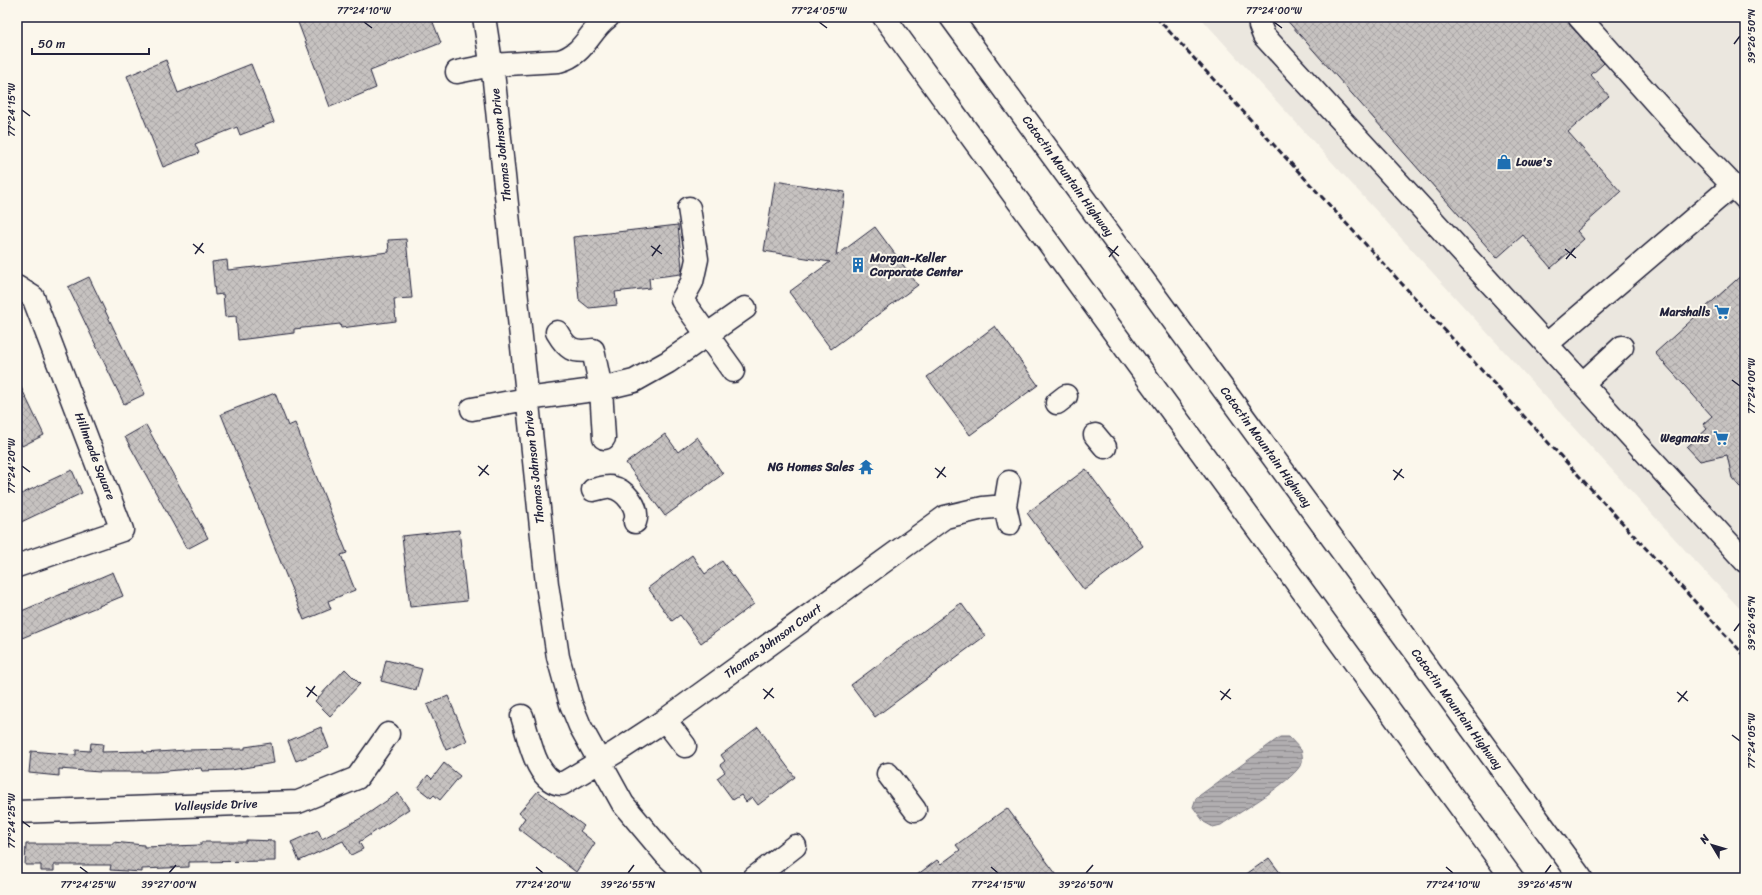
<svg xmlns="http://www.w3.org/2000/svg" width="1762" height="895" font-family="Sriracha,sans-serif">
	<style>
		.built { fill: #ebe7df }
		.water { fill: url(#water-rules); stroke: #787681 }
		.building { fill: url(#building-cross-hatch); stroke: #22223b }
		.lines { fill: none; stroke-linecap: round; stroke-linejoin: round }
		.minor-casing { stroke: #22223b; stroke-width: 25 }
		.highway-casing { stroke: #22223b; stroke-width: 25 }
		.minor { stroke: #fbf7ec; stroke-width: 22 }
		.highway { stroke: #fbf7ec; stroke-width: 22 }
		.rail { stroke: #22223b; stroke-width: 3; stroke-dasharray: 6 3; stroke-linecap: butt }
		.ticks { fill: none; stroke: #22223b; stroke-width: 1.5 }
		.labels { text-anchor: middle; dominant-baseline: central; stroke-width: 4; stroke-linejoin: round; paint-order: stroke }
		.street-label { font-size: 12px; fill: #22223b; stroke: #fbf7ec }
		.poi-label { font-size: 12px; font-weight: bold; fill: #22223b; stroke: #fbf7ec; text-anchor: end }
		.neatline { fill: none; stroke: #22223b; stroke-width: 1.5 }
		.ticks-label { font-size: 10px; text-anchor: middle; fill: #22223b }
	</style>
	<defs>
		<pattern id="water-rules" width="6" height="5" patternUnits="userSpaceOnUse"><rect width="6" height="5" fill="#b1aeb0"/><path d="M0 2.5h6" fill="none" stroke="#908d90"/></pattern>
		<pattern id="building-cross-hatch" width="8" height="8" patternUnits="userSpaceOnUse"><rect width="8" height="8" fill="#c6c2c0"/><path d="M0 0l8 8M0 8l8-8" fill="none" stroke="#aaa6a6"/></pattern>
	</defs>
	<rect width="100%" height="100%" fill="#fbf7ec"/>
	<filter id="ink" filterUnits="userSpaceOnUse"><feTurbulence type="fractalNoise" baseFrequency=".025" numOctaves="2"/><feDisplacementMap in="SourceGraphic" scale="8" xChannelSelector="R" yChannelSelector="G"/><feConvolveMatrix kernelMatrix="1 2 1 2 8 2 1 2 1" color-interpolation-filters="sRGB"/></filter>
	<g filter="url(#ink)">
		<!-- built -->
		<path class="built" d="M 1200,17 L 1745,17 L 1745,614 L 1694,560 Z"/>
		<!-- water -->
		<path class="water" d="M 1280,737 L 1289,737 L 1301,750 C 1302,753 1303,759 1302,762 C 1296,780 1238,813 1221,825 L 1213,827 L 1204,822 L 1193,807 L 1196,798 Z"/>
		<!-- building -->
		<path class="building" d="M 296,17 L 431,17 L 441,43 L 370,71 L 376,88 L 330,107 Z
			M 1284,17 L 1567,17 L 1570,25 L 1604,63 L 1591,75 L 1609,96 L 1568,132 L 1621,192 L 1577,231 L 1584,239 L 1551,268 L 1523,235 L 1497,258 Z
			M 166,60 L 178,93 L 251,64 L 274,122 L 240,135 L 237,127 L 195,144 L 199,153 L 163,167 L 127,76 Z
			M 775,181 L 845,192 L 836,256 L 875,227 L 918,285 L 831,349 L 789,292 L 830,262 L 764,251 Z
			M 678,225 L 682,268 L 681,274 L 649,278 L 650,288 L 615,292 L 617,305 L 589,308 L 579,300 L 573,237 Z
			M 406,239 L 412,298 L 394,299 L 396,321 L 341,328 L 340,324 L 294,329 L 294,333 L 238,340 L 236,316 L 225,317 L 223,294 L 215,295 L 212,262 L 227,260 L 228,270 L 389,252 L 388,240 Z
			M 1745,272 L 1745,493 L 1732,478 L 1727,455 L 1700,461 L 1687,447 L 1707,429 L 1703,424 L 1712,416 L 1655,353 Z
			M 89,277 L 145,394 L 124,404 L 68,287 Z
			M 995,326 L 1038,385 L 970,435 L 927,377 Z
			M 17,379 L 44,435 L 22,446 L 17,435 Z
			M 275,393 L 288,426 L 295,423 L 347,553 L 341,555 L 355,590 L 328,601 L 331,609 L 304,620 L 221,414 Z
			M 146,425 L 208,538 L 187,549 L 125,437 Z
			M 665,434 L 678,452 L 697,437 L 723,474 L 665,516 L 626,463 Z
			M 1086,469 L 1143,546 L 1084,590 L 1027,513 Z
			M 72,470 L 82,493 L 17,524 L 17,496 Z
			M 459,530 L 467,601 L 410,607 L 402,536 Z
			M 692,555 L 705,574 L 722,561 L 754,604 L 701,643 L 680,615 L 672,621 L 648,588 Z
			M 113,572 L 123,596 L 22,638 L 17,627 L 17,613 Z
			M 961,603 L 985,636 L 875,717 L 851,685 Z
			M 386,660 L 422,669 L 416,690 L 381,681 Z
			M 345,669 L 360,684 L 330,716 L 315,701 Z
			M 448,696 L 467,741 L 446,750 L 427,705 Z
			M 321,727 L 329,748 L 296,761 L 288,741 Z
			M 758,727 L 795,777 L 758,805 L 752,797 L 746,802 L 741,795 L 733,800 L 717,778 L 725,772 L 720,765 L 725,761 L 721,755 Z
			M 91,743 L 103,744 L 102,752 L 144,751 L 144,753 L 186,750 L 245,749 L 245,747 L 271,743 L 274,763 L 231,770 L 202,771 L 201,768 L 156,772 L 100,772 L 59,769 L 59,776 L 29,773 L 31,751 L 76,755 L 76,750 L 90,751 Z
			M 444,763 L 460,776 L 440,800 L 434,795 L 431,798 L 418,788 L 428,775 L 432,779 Z
			M 538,791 L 584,826 L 580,831 L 595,843 L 576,872 L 518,828 L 525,818 L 519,813 Z
			M 398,793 L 409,809 L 359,842 L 363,849 L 351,855 L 343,841 L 299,861 L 291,842 L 318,830 L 322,839 L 363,817 Z
			M 1007,808 L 1059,878 L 913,878 L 937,860 L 941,864 L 960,850 L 956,845 Z
			M 246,840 L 275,841 L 275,861 L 189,862 L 189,867 L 142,869 L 142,872 L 110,870 L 111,865 L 54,865 L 54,871 L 41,871 L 41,865 L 25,865 L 26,844 L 113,844 L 113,842 L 144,845 L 144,847 L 201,845 L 201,842 L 246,842 Z
			M 1269,858 L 1284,878 L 1241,878 Z"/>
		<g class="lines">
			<defs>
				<path id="minor" d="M 484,17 L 494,81 L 547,584 L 558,657 L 571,704 L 580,726 L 623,804 L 665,854 L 690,878
					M 1259,17 L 1260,26 L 1264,36 L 1745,561
					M 1579,17 L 1690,141 L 1745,198
					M 457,72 L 492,65 L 559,61 C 585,54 588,32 608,17
					M 689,208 L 697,259 L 692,282 L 682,300 L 733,371
					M 17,287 L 33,297 L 122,530 L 17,566
					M 557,332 C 567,349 572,353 593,350 L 601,389 L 604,438
					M 1547,344 L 1732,186
					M 1583,383 L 1622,347
					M 1057,403 L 1066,396
					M 472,409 L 527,399 L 601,389 L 634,381 L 668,362 L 745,308
					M 1095,435 L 1105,447
					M 1009,482 L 1005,506 L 1009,524
					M 593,490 C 598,489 606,486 611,487 C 626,490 640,508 635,522
					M 522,716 C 529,737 536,783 562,784 L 616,752 L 665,720 L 945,517 L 983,508 L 1005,506
					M 665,720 L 685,746
					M 888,774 L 915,810
					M 17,812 L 298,802 L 357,778 L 388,734
					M 754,878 L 795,846"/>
				<path id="highway" d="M 884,17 L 1512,878
					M 951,17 L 1581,878"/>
			</defs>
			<!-- minor casing -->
			<use href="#minor" class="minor-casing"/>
			<!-- highway casing -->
			<use href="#highway" class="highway-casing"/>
			<!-- minor -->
			<use href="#minor" class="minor"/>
			<!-- highway -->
			<use href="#highway" class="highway"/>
			<!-- rail -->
			<path class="rail" d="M 1156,17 L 1745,656"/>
		</g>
	</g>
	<!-- ticks -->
	<path class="ticks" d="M 364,22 L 372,28M 819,22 L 827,28M 1274,22 L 1282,28M 1734,44 L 1740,36M 22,110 L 30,116M 193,244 L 204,253M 651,246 L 662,254M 1108,247 L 1119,256M 1565,249 L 1576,258M 195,254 L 203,243M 652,256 L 660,245M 1109,257 L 1118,246M 1566,259 L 1575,248M 1732,380 L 1740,386M 22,466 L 30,472M 478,466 L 489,475M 935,468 L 946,477M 1393,470 L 1404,478M 479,476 L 488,465M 937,478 L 945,467M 1394,480 L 1402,469M 1734,631 L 1740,623M 306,687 L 317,696M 763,689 L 774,698M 1220,691 L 1231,699M 1677,692 L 1688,701M 307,697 L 315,686M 764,699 L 773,688M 1221,700 L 1230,689M 1678,702 L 1687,691M 1732,735 L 1740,741M 22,821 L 30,827M 80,867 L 88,873M 536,867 L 543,873M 991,867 L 998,873M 1446,867 L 1453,873M 169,873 L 176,865M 628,873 L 634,865M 1086,873 L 1093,865M 1545,873 L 1551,865"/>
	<!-- icons -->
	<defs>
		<symbol id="shop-bare" viewBox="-9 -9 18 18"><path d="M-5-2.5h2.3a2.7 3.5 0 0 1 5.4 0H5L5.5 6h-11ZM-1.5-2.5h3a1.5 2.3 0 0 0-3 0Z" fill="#1f6fb2" stroke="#fbf7ec" stroke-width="2.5" paint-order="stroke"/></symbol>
		<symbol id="building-bare" viewBox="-9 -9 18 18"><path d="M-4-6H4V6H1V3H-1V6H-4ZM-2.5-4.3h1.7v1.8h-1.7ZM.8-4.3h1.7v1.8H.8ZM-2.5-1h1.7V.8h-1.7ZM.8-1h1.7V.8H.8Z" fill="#1f6fb2" stroke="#fbf7ec" stroke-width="2.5" paint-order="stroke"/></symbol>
		<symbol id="supermarket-bare" viewBox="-9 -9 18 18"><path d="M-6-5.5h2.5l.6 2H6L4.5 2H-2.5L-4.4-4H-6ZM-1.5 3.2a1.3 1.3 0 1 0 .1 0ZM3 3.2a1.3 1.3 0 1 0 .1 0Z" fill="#1f6fb2" stroke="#fbf7ec" stroke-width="2.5" paint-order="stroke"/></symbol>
		<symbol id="temple-bare" viewBox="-9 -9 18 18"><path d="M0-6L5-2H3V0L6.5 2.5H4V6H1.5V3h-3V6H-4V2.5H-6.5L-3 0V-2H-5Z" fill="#1f6fb2" stroke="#fbf7ec" stroke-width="2.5" paint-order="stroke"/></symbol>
	</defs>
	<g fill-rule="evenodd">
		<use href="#shop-bare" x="1493" y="151" width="22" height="22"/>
		<use href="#building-bare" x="847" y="254" width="22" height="22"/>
		<use href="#supermarket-bare" x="1711" y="301" width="22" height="22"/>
		<use href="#supermarket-bare" x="1710" y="427" width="22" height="22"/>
		<use href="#temple-bare" x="855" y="456" width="22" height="22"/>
	</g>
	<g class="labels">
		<!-- street labels -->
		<g class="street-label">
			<text transform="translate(501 145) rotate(-96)">Thomas Johnson Drive</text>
			<text transform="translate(1068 176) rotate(54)">Catoctin Mountain Highway</text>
			<text transform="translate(1266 447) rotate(54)">Catoctin Mountain Highway</text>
			<text transform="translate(95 456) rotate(69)">Hillmeade Square</text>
			<text transform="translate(534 467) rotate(-96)">Thomas Johnson Drive</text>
			<text transform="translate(773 641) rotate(-36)">Thomas Johnson Court</text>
			<text transform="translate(1457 709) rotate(54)">Catoctin Mountain Highway</text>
			<text transform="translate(216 805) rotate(-2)">Valleyside Drive</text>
		</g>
		<!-- poi labels -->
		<g class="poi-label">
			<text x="1516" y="162" text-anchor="start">Lowe's</text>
			<text x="870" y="258" text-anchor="start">Morgan-Keller<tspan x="870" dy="14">Corporate Center</tspan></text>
			<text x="1710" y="312">Marshalls</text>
			<text x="1709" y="438">Wegmans</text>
			<text x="854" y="467">NG Homes Sales</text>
		</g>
	</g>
	<!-- margin -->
	<rect width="1762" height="895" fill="none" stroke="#fbf7ec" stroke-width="44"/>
	<!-- north arrow -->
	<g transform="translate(1712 845) rotate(308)" stroke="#fbf7ec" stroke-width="3" paint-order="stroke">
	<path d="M0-3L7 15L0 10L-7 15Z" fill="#22223b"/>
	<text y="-6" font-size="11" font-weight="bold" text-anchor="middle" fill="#22223b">N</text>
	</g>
	<!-- scale -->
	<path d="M32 48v6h117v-6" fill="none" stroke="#22223b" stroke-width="2"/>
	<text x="38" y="48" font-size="12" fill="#22223b" stroke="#fbf7ec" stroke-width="3" paint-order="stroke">50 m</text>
	<rect x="22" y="22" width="1718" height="851" class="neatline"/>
	<g class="ticks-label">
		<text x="364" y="14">77°24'10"W</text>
		<text x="819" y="14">77°24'05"W</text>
		<text x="1274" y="14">77°24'00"W</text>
		<text transform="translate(1751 36) rotate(-90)" y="4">39°26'50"N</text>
		<text transform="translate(11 110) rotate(-90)" y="4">77°24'15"W</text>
		<text transform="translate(1751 386) rotate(-90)" y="4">77°24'00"W</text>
		<text transform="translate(11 466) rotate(-90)" y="4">77°24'20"W</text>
		<text transform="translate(1751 623) rotate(-90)" y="4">39°26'45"N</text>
		<text transform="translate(1751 741) rotate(-90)" y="4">77°24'05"W</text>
		<text transform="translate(11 821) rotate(-90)" y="4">77°24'25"W</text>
		<text x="88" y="888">77°24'25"W</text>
		<text x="169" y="888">39°27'00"N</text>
		<text x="543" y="888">77°24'20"W</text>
		<text x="628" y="888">39°26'55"N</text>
		<text x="998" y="888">77°24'15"W</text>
		<text x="1086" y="888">39°26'50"N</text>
		<text x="1453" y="888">77°24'10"W</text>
		<text x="1545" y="888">39°26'45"N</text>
	</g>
</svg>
